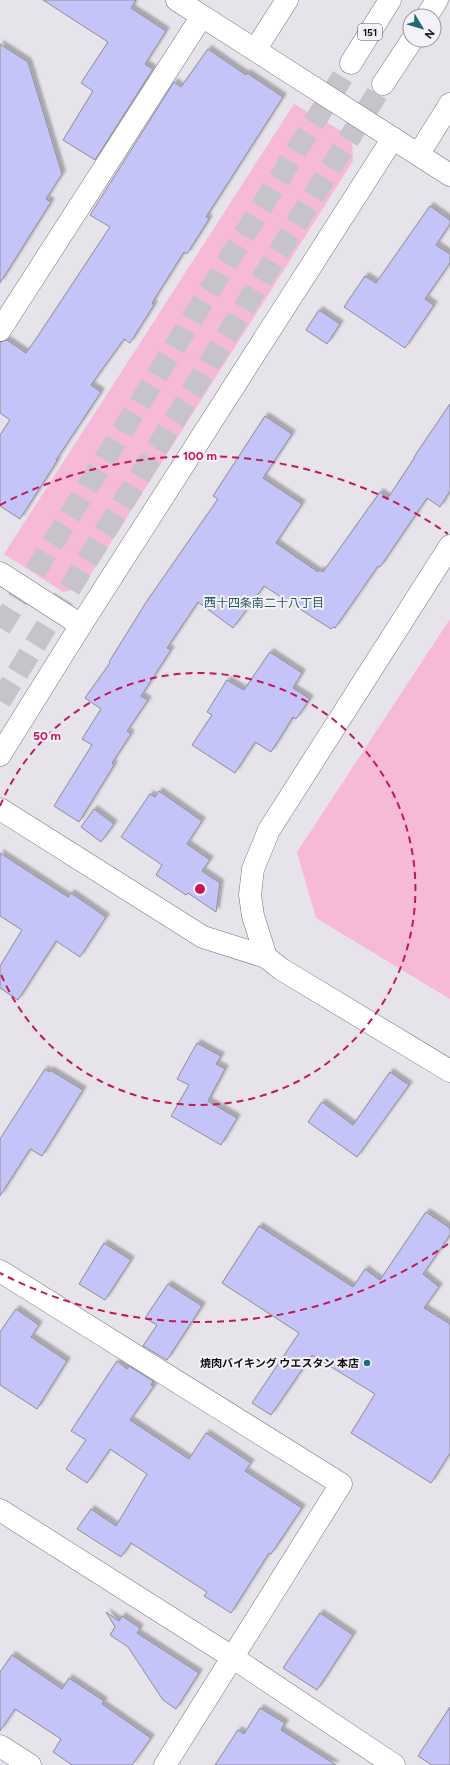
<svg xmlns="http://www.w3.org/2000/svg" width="450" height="1765" font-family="Figtree,'Noto Sans JP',sans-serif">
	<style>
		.green { fill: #f7b9d8 }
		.building { fill: #c5c4f9; stroke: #8e8e94; filter: url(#shadow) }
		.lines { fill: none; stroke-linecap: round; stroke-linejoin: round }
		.primary-tunnel { stroke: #c6c3ca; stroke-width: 22; stroke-dasharray: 22 11; stroke-linecap: butt }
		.minor-casing { stroke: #78757b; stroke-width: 23 }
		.primary-casing { stroke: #78757b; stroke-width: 23 }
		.minor { stroke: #fff; stroke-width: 22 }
		.primary { stroke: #fff; stroke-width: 22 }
		.ring { fill: none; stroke: #c2185b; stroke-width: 2; stroke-dasharray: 7 5 }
		.poi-dot { fill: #206c72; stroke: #f4f1f8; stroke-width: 1.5 }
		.labels { text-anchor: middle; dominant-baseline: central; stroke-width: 4; stroke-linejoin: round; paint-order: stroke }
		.shield { fill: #f4f1f8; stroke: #545357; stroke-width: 1 }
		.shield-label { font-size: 10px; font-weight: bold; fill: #100f12 }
		.poi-label { font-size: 11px; font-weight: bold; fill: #100f12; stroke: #f4f1f8; text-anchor: end }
		.neighbourhood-label { font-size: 12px; fill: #215b60; stroke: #f4f1f8 }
		.centre { fill: #c2185b; stroke: #f4f1f8; stroke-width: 2 }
		.ring-label { font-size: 12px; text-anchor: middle; font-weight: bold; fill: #c2185b; stroke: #f4f1f8; stroke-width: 4; stroke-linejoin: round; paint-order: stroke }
	</style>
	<defs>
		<filter id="shadow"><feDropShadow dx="3.5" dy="-3.5" stdDeviation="1" flood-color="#0004"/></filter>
	</defs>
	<rect width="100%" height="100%" fill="#e6e3ea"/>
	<!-- green -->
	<path class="green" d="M 294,104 L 352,137 L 353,161 L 82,588 L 63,592 L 4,554 Z
		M 450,619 L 450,999 L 316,918 L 297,852 Z"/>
	<!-- building -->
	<path class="building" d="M 43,0 L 136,0 L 131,8 L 166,31 L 145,64 L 153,69 L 95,160 L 63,140 L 93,91 L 81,83 L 108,42 Z
		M 0,44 L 28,62 L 62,174 L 46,199 L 51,202 L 0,283 Z
		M 208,49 L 246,75 L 247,73 L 283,97 L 206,217 L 209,219 L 187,254 L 184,252 L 152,303 L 154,305 L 130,343 L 124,339 L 91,385 L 101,392 L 56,460 L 57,461 L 20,519 L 0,506 L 0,435 L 10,420 L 0,413 L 0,342 L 7,340 L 26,353 L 36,339 L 110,227 L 90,215 L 174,82 L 181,87 Z
		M 430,206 L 450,220 L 450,224 L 436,245 L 450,254 L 450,263 L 425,299 L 434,305 L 405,348 L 344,307 L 365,276 L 376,283 Z
		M 319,310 L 340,324 L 327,344 L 306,330 Z
		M 450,404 L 450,491 L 440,507 L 427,498 L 380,567 L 378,566 L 335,628 L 333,627 L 331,629 L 264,586 L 233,628 L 198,602 L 167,648 L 171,650 L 141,696 L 148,700 L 127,731 L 131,734 L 112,763 L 114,765 L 79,822 L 54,806 L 92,745 L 82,739 L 101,709 L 85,698 L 110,663 L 109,662 L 147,601 L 218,499 L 213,496 L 265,416 L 292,434 L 263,478 L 302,504 L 276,543 L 318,572 L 320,570 L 323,572 L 380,492 L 388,498 L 415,457 L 414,457 Z
		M 270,652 L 302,673 L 293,688 L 310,699 L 296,719 L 293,717 L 271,752 L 255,742 L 235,773 L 192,745 L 212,715 L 207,712 L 227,680 L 244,690 Z
		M 159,791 L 202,821 L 187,844 L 210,860 L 202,871 L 220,883 L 216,912 L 188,893 L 186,895 L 156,875 L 162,865 L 121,837 L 150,794 L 155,797 Z
		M 94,809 L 114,824 L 101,842 L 81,827 Z
		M 0,853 L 68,897 L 71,893 L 106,917 L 80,957 L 56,941 L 18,1000 L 0,988 L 0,966 L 22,930 L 0,916 Z
		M 197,1043 L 221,1056 L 216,1064 L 225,1069 L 208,1101 L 237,1118 L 221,1145 L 171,1116 L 189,1085 L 177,1079 Z
		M 45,1069 L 49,1072 L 50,1070 L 83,1090 L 42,1156 L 30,1149 L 0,1196 L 0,1139 Z
		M 390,1072 L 409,1085 L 357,1157 L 308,1122 L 322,1102 L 353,1125 Z
		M 426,1212 L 450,1228 L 450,1235 L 423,1274 L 439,1287 L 424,1308 L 450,1324 L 450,1453 L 431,1483 L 351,1433 L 375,1394 L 312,1355 L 271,1415 L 252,1403 L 299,1333 L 222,1283 L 259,1226 L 353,1287 L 365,1269 L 380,1280 Z
		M 104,1243 L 131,1260 L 105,1300 L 79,1284 Z
		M 168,1284 L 202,1306 L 167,1360 L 143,1346 L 157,1325 L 145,1318 Z
		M 16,1309 L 39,1325 L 31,1337 L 67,1361 L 37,1409 L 0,1385 L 0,1332 Z
		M 117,1361 L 127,1369 L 129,1366 L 153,1381 L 151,1385 L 154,1386 L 130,1420 L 189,1459 L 206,1433 L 251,1463 L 245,1471 L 302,1508 L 271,1554 L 269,1553 L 231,1613 L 204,1596 L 207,1592 L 131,1543 L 121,1557 L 77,1529 L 91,1509 L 116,1526 L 147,1474 L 110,1449 L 87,1483 L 66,1469 L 86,1440 L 71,1431 Z
		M 106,1612 L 119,1621 L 122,1616 L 140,1628 L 137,1633 L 199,1673 L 176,1709 L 163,1700 L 128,1647 L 110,1635 L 115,1627 Z
		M 320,1613 L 353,1635 L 317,1690 L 283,1668 Z
		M 12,1655 L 62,1689 L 69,1678 L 104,1701 L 102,1704 L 151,1738 L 132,1765 L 72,1765 L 53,1752 L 61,1739 L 15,1709 L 0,1731 L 0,1672 Z
		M 450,1707 L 450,1765 L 432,1765 L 418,1756 Z
		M 260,1708 L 285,1723 L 281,1730 L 336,1765 L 215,1765 L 238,1730 L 244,1734 Z"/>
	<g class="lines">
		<!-- primary-tunnel -->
		<path class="primary-tunnel" d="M 0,628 L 351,63
			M 0,701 L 383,84"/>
		<defs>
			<path id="minor" d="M 177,0 L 450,175
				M 255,50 L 287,0
				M 418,155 L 450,104
				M 0,330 L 202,16
				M 450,546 L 269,830 L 253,869 L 250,895 L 253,916 L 266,957 L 281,969 L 450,1071
				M 0,573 L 81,625
				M 0,755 L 81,625 L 393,138
				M 0,809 L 203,937 L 266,957
				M 0,1271 L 341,1484 L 165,1765
				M 0,1510 L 232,1657 L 394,1765
				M 0,1746 L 30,1765"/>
			<path id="primary" d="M 427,16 L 437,0
				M 351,63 L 390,0
				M 383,84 L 412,40"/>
		</defs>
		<!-- minor casing -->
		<use href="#minor" class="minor-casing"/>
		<!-- primary casing -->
		<use href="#primary" class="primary-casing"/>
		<!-- minor -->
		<use href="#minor" class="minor"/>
		<!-- primary -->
		<use href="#primary" class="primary"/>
	</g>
	<!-- distance rings -->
	<g class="ring">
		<path d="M0 806A216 216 0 1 1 0 972"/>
		<path d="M448 1244A433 433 0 0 1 0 1273M0 505A433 433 0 0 1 448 534"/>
	</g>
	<!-- markers -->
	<circle class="poi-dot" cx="367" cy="1363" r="4"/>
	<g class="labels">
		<!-- shield labels -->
		<rect class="shield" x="358" y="24" width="24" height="16" rx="3"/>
		<g class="shield-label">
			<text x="370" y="32">151</text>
		</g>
		<!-- poi labels -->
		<g class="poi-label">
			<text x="359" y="1363">焼肉バイキング ウエスタン 本店</text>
		</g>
		<!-- neighbourhood labels -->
		<g class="neighbourhood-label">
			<text x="264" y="603">西十四条南二十八丁目</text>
		</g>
	</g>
	<circle cx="200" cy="889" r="6" class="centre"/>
	<g class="ring-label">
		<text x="200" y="460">100 m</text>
		<text x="47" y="740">50 m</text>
	</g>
	<!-- north arrow -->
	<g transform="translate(422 28) rotate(128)"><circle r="19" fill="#f4f1f8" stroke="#99979c"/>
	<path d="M0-3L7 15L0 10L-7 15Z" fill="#206c72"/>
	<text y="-6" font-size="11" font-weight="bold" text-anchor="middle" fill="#100f12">N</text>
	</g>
</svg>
